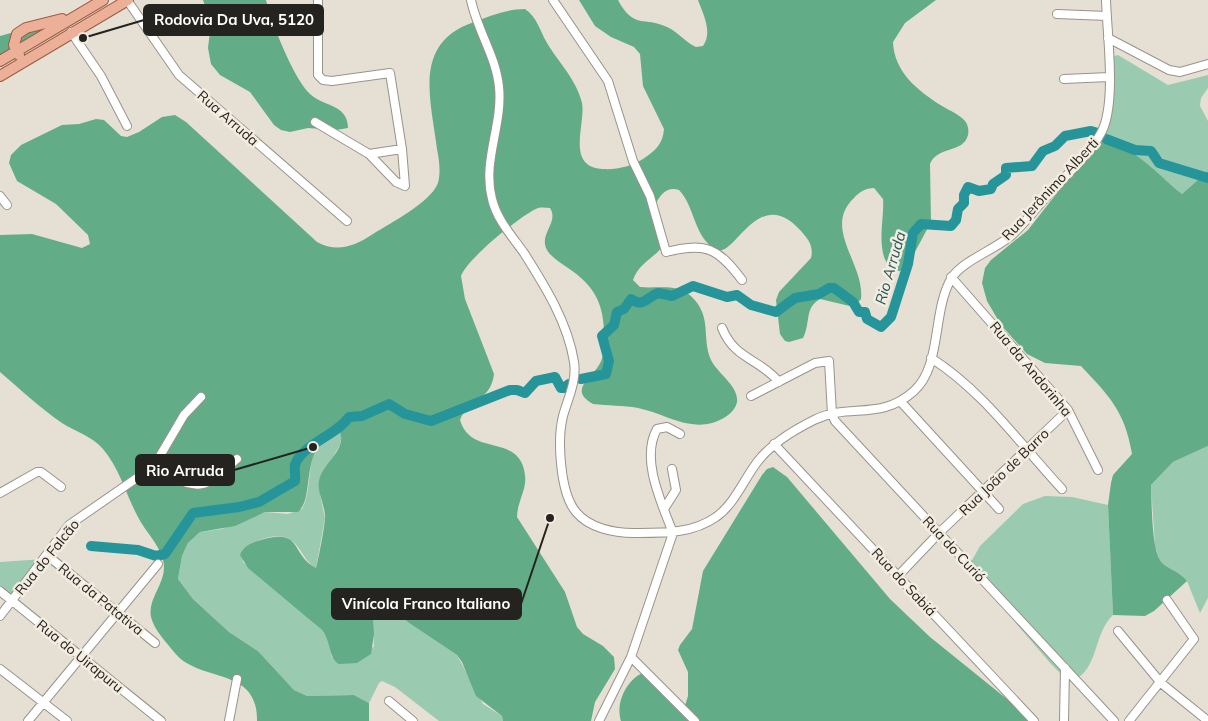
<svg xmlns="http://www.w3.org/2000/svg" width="1208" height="721" font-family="Mulish,sans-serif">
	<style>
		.green { fill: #9acbb0 }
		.forest { fill: #62ad87 }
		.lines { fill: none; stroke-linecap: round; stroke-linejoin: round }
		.river { stroke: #259599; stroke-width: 10 }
		.minor-casing { stroke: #99948a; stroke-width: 10 }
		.major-casing { stroke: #9e5c41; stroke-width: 12 }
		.minor { stroke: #fff; stroke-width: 8 }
		.major { stroke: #ecb098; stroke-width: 10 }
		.labels { text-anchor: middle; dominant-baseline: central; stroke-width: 5; stroke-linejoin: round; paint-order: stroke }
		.street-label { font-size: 14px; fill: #25231f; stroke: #f2ece1 }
		.water-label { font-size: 15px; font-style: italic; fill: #295759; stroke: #f2ece1 }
		.leader { fill: none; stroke: #25231f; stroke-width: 2 }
		.callout-dot { fill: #25231f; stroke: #f2ece1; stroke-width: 2 }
		.callout { fill: #25231f; stroke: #25231f; stroke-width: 2 }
		.callout-label { font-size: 15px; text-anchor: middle; font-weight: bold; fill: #fff }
	</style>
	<rect width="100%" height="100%" fill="#e5dfd4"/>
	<!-- green -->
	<path class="green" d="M 1118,55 L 1168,85 L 1208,75 L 1208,88 L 1201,98 L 1200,106 L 1208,121 L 1208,171 L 1182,194 L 1125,148 L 1096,143 L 1102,135 L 1111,61 L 1114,56 Z
		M 335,429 L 339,430 L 342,435 L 340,445 L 334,455 L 320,495 L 325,518 L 316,568 C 307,563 304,555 298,547 C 283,527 258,539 242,551 L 243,562 L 322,630 L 329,641 L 332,657 L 374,647 L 372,606 L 378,601 L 386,602 L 409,623 L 457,655 L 483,704 L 502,716 L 503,721 L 439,721 L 395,687 L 382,681 L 379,683 L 369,703 L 354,695 L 307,696 L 294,690 L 258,651 L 229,632 L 193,599 L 178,579 L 182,556 L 188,543 L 200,532 L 222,529 L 265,512 L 288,514 L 302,509 C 316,482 300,452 335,429 Z
		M 1208,446 L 1208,598 L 1200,613 L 1187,581 L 1160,562 L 1155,546 L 1151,485 L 1173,462 Z
		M 1045,496 L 1072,497 L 1108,505 L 1113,615 C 1093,634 1099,668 1074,680 L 1065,678 L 1051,664 L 979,580 L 971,562 L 980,546 L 1023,504 Z
		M 44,559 L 12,599 L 0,589 L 0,562 Z"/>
	<!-- forest -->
	<path class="forest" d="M 203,0 L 266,0 C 271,22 293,76 308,92 C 321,107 348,103 348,128 L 336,130 L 308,128 L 290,132 L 281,130 L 274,125 L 250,92 L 220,75 L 211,64 L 208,48 L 211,23 Z
		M 579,0 L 618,0 C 634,30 644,16 667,27 C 678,32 685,42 696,47 L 703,46 C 713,32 703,14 698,0 L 936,0 L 905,23 L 893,42 C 894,72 918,91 942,106 C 950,111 959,114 965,121 C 968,125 969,130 968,135 C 963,154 938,145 930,164 L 931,222 L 909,263 L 900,271 L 895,271 C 873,258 885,218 883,199 L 874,188 C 866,188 859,192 854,198 C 822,228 865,264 861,299 L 854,307 L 820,299 C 804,308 811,323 803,338 L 789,342 L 785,341 L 780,334 L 776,300 L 779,292 L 811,258 C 813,250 811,243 806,237 C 760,177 736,258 717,250 C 694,239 695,206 679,190 C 667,186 660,195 655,205 L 666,242 C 657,257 639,262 633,280 L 640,287 C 657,289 677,283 691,296 C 713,317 701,337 711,360 C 717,373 739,386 737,402 C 735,413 722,420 712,423 C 686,430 663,413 638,408 C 623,405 608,406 593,404 C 568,390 591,379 599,365 C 603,359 604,351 604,343 C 605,308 598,288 568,268 C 561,263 550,257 546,248 C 540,233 559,222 550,208 C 546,208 543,207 538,208 C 521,215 467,259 461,276 L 465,299 L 494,374 C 491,401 468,399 460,420 C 471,458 520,432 525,475 C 527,490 517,502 517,517 L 565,592 L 577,627 L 583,634 L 603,646 L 614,657 L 615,669 L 595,702 L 591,721 L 503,721 L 502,716 L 476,696 L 462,662 L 457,655 L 409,623 L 386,602 L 378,601 L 372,606 L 374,634 L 371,654 L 357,663 L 339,664 C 329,659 331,641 322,630 L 248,568 L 240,555 C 243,547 251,543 258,541 C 304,526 289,554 316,568 C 318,561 326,521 325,515 C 324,503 317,492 319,481 C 322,463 349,449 339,430 L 335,429 C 298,453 316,497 298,512 L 265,512 L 235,526 L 200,532 L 188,543 L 182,556 L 178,579 L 193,599 L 229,632 L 258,651 L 294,690 L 307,696 L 354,695 L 369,703 L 369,721 L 257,721 C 258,665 199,684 174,652 C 167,643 154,630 151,617 C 147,597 169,581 163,560 C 159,544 145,531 138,517 C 126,495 120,469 103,449 C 92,436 76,432 62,423 C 40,408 20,389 0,372 L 0,235 L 32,234 L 82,248 L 90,244 L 88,235 L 56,204 L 17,181 L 9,163 L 11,155 L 21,145 L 62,125 L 79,124 L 96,119 L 104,120 L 121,136 L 127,137 L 139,132 L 162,117 L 175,115 L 186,122 L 317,242 C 337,253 355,246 373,234 C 391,223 431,202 438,183 C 441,172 439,159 437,149 C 431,99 412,43 474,22 C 490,16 507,9 525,9 C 537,17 540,31 547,43 C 559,63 576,79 582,103 C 586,124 565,167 603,169 C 617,170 632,166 643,159 C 655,151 663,144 664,129 L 643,86 L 640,54 L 634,47 L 611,37 L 595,26 Z
		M 40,29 L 41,34 L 31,45 L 0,66 L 0,36 L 18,31 Z
		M 1109,142 C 1138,150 1159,176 1182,194 L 1208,171 L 1208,446 L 1173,462 L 1151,485 C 1152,503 1151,551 1162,563 C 1170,570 1180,572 1187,581 L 1154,611 L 1145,616 L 1113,615 L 1108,505 L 1111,483 L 1113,475 L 1132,454 C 1125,411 1109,396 1081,366 L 1045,363 L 1027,354 L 1001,325 L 987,301 L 982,283 L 985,268 L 991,260 L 1028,230 L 1096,143 Z
		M 773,467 L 787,477 L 890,599 L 930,637 L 1034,721 L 621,721 C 615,703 627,678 645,672 L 685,706 L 688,696 L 688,672 L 678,650 L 680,645 L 692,629 L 703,571 L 762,475 L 767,469 Z"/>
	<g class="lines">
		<!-- river -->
		<path class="river" d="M 1106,139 L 1135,150 L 1151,151 L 1159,163 L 1208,178
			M 581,379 L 606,374 L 609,361 L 602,336 L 614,325 L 617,312 L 624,309 L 631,299 C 643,308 647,297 658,293 L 672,296 L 693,286 L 727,297 L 737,295 L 751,305 L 776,312 L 795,298 L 819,294 L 829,288 L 834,288 L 853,302 L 859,312 L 865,312 L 867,319 L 881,327 L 891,317 L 908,264 L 913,233 L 921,224 L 951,226 L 956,220 L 958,209 L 964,203 L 964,195 L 968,187 L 979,191 L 991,189 L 993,184 L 1006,175 L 1006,168 L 1032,166 L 1043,151 L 1055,146 L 1065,136 L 1091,131 L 1098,133
			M 91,546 L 138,550 L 156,556 L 165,554 L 193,513 L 239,507 L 259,502 L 295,481 C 296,476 294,471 295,465 C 301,445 337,435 349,417 L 362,416 L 389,404 L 405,414 L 431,421 L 510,390 L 517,390 L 525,393 L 536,381 L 555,377 L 561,388 L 564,388 L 569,384"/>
		<defs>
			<path id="minor" d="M 127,0 L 179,75 L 347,221
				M 471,0 C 477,30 496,56 499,87 C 503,125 482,161 492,199 C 497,220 512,236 524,253 C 545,286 568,323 574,362 C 577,381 568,398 563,416 C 557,440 560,493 576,512 C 589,528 614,533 634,533 C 662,533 692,534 716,517 C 734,505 744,479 758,461 C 772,443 794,430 814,420 C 850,402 879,422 914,391 C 942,366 932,312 951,279 C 961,261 997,249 1013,234 C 1027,221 1038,205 1051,192 C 1068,173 1089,155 1101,133 C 1117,104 1107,34 1106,0
				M 553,0 L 608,81 L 633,161 L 650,196 L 666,252 C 706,242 718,248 742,280
				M 1057,14 L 1107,16
				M 71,32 L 101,76 L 127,126
				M 1108,38 L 1169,70 L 1180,72 L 1208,64
				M 1064,79 L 1109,77
				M 315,122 L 369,154 L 402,149 L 390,73 L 332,81 L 323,80 L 318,75 L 318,0
				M 369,154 L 396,182 L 405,186 L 402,149
				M 0,196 L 7,205
				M 951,277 L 1068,410 L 1098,470
				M 722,328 C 735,360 759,358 779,382
				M 931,358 C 983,391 1020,444 1062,489
				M 751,396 L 815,363 L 829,361 L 832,414 L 835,421 L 1114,721
				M 901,402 L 999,509
				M 774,444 L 1034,721
				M 148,471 C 158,470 165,474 174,478 C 207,494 213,479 237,459
				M 0,493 L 37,472 L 41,472 L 61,487
				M 664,509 L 676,490 L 672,469
				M 673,533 C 662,504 640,459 657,429 L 667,427 L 680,434
				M 48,556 L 155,643
				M 898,576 L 939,533 L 1068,410
				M 0,591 L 161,721
				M 0,616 L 69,525 L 154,466 L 184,415 L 201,397
				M 1118,631 L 1161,683 L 1208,721
				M 631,657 L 695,721
				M 0,669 L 67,721
				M 389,701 L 413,721
				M 28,721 L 158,564
				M 229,721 L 237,679
				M 599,721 L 631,657 L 673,533
				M 1064,721 L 1065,668
				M 1129,721 L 1194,639 L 1167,600"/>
			<path id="major" d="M 19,55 L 14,45 L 17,34 L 26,28 L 62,19
				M 0,61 L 103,0
				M 0,76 L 128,0"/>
		</defs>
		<!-- minor casing -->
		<use href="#minor" class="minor-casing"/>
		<!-- major casing -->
		<use href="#major" class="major-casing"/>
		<!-- minor -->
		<use href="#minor" class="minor"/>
		<!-- major -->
		<use href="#major" class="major"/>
	</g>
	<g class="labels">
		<!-- street labels -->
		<g class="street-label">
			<text transform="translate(228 118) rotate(41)">Rua Arruda</text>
			<text transform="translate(1050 189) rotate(-47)">Rua Jerônimo Alberti</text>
			<text transform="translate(1031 369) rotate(50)">Rua da Andorinha</text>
			<text transform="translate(1004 472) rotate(-44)">Rua João de Barro</text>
			<text transform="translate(954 549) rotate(47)">Rua do Curió</text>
			<text transform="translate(47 557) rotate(-51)">Rua do Falcão</text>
			<text transform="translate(904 582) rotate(47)">Rua do Sabiá</text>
			<text transform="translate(101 599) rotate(39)">Rua da Patativa</text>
			<text transform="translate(80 656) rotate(39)">Rua do Uirapuru</text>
		</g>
		<!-- water labels -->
		<g class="water-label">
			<text transform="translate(890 268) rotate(-74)">Rio Arruda</text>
		</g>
	</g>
	<!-- callouts -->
	<path class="leader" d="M83 38L144 20M313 447L234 470M550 518L521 604"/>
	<g class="callout-dot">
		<circle cx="83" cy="38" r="5"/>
		<circle cx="313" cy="447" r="5"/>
		<circle cx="550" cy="518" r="5"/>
	</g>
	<g class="callout">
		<rect x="144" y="5" width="179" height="30" rx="5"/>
		<rect x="136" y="455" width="98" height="30" rx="5"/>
		<rect x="332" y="589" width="189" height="30" rx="5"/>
	</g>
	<g class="callout-label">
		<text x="234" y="25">Rodovia Da Uva, 5120</text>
		<text x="185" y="476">Rio Arruda</text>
		<text x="426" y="609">Vinícola Franco Italiano</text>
	</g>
</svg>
